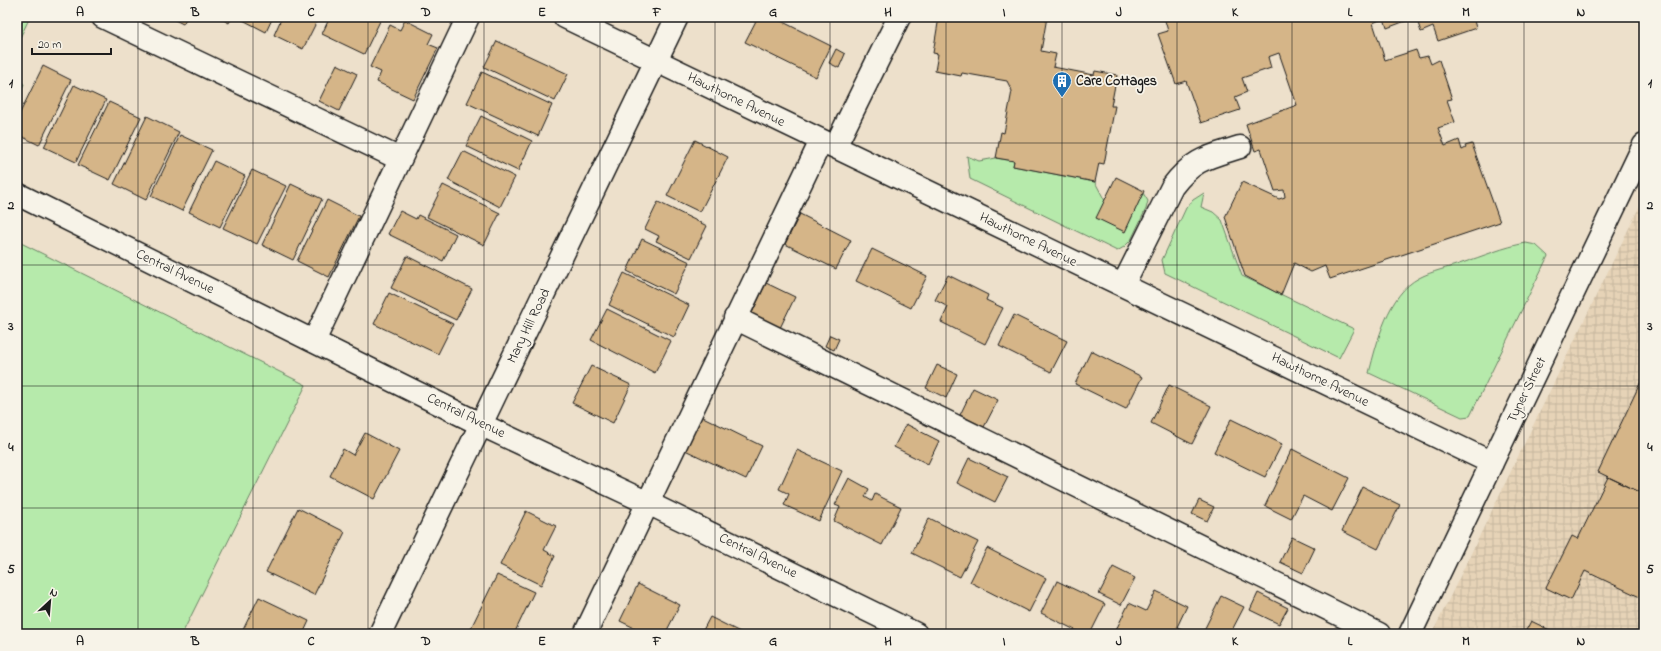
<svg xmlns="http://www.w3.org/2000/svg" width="1661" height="651" font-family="'Indie Flower',sans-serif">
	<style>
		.industrial { fill: url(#industrial-grid) }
		.grass { fill: #b6eaab; stroke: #698364 }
		.park { fill: url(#park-dots); stroke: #698364 }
		.building { fill: #d5b588; stroke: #1c1c1c }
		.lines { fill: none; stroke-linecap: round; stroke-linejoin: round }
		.minor-casing { stroke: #1c1c1c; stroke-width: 25 }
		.minor { stroke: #f7f3e8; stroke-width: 22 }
		.grid { fill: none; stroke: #1c1c1c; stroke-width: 1; stroke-opacity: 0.55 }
		.labels { text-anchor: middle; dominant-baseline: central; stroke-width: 3.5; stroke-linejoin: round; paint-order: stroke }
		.poi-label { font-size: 14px; font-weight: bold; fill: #1c1c1c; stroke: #f7f3e8; text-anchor: start }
		.street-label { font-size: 14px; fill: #1c1c1c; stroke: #f7f3e8 }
		.neatline { fill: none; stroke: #1c1c1c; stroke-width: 1.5 }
		.grid-label { font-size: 13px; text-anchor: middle; font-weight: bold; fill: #1c1c1c }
	</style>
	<defs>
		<pattern id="industrial-grid" width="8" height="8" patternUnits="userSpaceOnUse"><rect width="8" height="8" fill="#e6d3b7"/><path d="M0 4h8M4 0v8" fill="none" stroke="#c5b59d"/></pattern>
		<pattern id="park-dots" width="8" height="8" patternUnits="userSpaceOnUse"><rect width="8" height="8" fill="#b6eaab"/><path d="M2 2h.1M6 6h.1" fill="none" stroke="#9cc893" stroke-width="1.8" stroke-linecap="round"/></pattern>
	</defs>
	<rect width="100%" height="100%" fill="#ede0cb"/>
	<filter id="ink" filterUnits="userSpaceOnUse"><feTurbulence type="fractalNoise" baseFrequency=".025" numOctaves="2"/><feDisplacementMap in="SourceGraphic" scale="8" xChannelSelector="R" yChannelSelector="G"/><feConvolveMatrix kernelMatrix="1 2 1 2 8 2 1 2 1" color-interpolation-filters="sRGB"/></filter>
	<g filter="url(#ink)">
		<!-- industrial -->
		<path class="industrial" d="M 1644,197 L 1644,634 L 1432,634 Z"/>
		<!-- grass -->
		<path class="grass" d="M 967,156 L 979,161 L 996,158 L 1014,161 L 1013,166 L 1095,182 L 1105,201 L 1125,231 L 1143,193 L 1148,201 L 1146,209 L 1131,240 L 1124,247 L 1117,251 L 970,179 Z
			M 1204,193 L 1201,207 L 1213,212 L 1222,220 L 1242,276 L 1354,329 L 1339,358 L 1165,273 L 1162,260 L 1186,208 L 1193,200 Z
			M 17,241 L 306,385 L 182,634 L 17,634 Z
			M 1526,243 L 1536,245 L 1548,256 L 1470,416 L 1462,417 L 1369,373 C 1377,342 1388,294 1419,278 C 1432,271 1448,268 1462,263 C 1483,256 1504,247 1526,243 Z"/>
		<!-- park -->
		<path class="park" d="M 17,17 L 30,17 L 17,44 Z
			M 17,80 L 24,84 L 17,99 Z"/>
		<!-- building -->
		<path class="building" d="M 169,17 L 187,17 L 183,24 Z
			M 218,17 L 232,17 L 229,23 Z
			M 239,17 L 273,17 L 266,32 L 239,18 Z
			M 282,17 L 319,17 L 303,49 L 274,35 Z
			M 330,17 L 382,17 L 364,54 L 322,34 Z
			M 758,17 L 773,17 L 831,46 L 816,77 L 745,42 Z
			M 939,17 L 1047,17 L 1041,51 L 1056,54 L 1053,67 L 1094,75 L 1095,71 L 1117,75 L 1111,106 L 1115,106 L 1104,164 L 1099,163 L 1095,182 L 1013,166 L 1014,161 L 996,158 L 1001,132 L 1004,133 L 1012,91 L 1007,81 L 962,73 L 961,76 L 935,71 L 938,54 L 933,53 Z
			M 1164,17 L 1473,17 L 1476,28 L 1438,41 L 1433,27 L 1421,32 L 1416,17 L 1387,28 L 1384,18 L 1373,23 L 1385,60 L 1416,50 L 1419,58 L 1428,56 L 1431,64 L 1439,60 L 1452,99 L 1447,100 L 1455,122 L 1438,128 L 1445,146 L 1459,140 L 1462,150 L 1466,148 L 1465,146 L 1472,144 L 1500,222 L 1330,279 L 1325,266 L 1311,272 L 1294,263 L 1281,295 L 1245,276 L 1225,217 L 1242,182 L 1279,199 L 1285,197 L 1284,190 L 1275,191 L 1261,149 L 1255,151 L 1246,124 L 1297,105 L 1279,53 L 1268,57 L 1271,68 L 1242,78 L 1247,92 L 1235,97 L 1240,110 L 1201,123 L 1186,81 L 1176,84 L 1158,34 L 1168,31 Z
			M 405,20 L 433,34 L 428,44 L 438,48 L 413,99 L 377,82 L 381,72 L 370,67 L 390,25 L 400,30 Z
			M 497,41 L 568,74 L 555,101 L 484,67 Z
			M 836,49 L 845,54 L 839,68 L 829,63 Z
			M 337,64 L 357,74 L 339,111 L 319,101 Z
			M 43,66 L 71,80 L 39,145 L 17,134 L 17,119 Z
			M 482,72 L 552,105 L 538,136 L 467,103 Z
			M 74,85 L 106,100 L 76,162 L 44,147 Z
			M 109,102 L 141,117 L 110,180 L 78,165 Z
			M 147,116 L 179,132 L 146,200 L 114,184 Z
			M 481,116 L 532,141 L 518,171 L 466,146 Z
			M 180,135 L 212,150 L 182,211 L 151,196 Z
			M 695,140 L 728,157 L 700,212 L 667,196 Z
			M 463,151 L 515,177 L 500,207 L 448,180 Z
			M 214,161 L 245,176 L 220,227 L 189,212 Z
			M 252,170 L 286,186 L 257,244 L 223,228 Z
			M 1116,177 L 1144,191 L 1125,232 L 1096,218 Z
			M 291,184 L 322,199 L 293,260 L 262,245 Z
			M 443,185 L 500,213 L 484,245 L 427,217 Z
			M 327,200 L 359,216 L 329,277 L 297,261 Z
			M 658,202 L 707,226 L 691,258 L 656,241 L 659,236 L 645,229 Z
			M 400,211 L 416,219 L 418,215 L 456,234 L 443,261 L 388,234 Z
			M 800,214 L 851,240 L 836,269 L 785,244 Z
			M 642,239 L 690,262 L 674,294 L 627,271 Z
			M 872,249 L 927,276 L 911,308 L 856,281 Z
			M 407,256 L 472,289 L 456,320 L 391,288 Z
			M 624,273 L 689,305 L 674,337 L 609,305 Z
			M 948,275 L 988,295 L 986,300 L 1003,308 L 985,344 L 941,322 L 948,307 L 935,300 Z
			M 766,283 L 795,297 L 780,328 L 751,315 Z
			M 389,293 L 453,324 L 438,354 L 374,324 Z
			M 607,309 L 671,341 L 655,373 L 591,340 Z
			M 1014,315 L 1067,341 L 1051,372 L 999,346 Z
			M 830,335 L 839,339 L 834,350 L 825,346 Z
			M 1091,351 L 1142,377 L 1126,409 L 1075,384 Z
			M 937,365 L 957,374 L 946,398 L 926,388 Z
			M 591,366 L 631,385 L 613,423 L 572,403 Z
			M 1644,375 L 1644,494 L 1598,472 Z
			M 1169,385 L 1211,406 L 1192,444 L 1151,423 Z
			M 973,388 L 998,400 L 984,427 L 960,415 Z
			M 701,416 L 762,446 L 746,479 L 685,450 Z
			M 1231,419 L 1282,444 L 1265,477 L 1214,452 Z
			M 906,424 L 939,441 L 928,464 L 894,447 Z
			M 365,433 L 399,451 L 374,499 L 330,476 L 343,449 L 353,455 Z
			M 1292,449 L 1349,478 L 1332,511 L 1303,496 L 1291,519 L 1265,506 Z
			M 797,450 L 842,471 L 819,521 L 784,505 L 789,494 L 779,489 Z
			M 969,458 L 1008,477 L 995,502 L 957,483 Z
			M 1608,477 L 1644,494 L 1644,599 L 1585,571 L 1571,600 L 1546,588 L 1572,536 L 1578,539 Z
			M 849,478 L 869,489 L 865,497 L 872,501 L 875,494 L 901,507 L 882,545 L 834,521 L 840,507 L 835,505 Z
			M 1363,487 L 1400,505 L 1378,549 L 1342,531 Z
			M 1199,500 L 1214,507 L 1207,521 L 1192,514 Z
			M 298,508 L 345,532 L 314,595 L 266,572 Z
			M 526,511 L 556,526 L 544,550 L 555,556 L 541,585 L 500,565 Z
			M 929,518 L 978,542 L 960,577 L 912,553 Z
			M 1292,537 L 1315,548 L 1303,573 L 1280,562 Z
			M 987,548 L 1046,578 L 1029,612 L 970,582 Z
			M 1113,567 L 1135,578 L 1121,605 L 1099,594 Z
			M 497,575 L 534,592 L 514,634 L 468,634 Z
			M 1057,581 L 1105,604 L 1090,634 L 1083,634 L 1041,613 Z
			M 638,584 L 680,605 L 665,634 L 647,634 L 620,621 Z
			M 1156,591 L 1187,606 L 1177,627 L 1192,634 L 1114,634 L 1129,603 L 1146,611 Z
			M 1258,593 L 1288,608 L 1279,624 L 1250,610 Z
			M 1221,596 L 1244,607 L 1230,634 L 1202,634 Z
			M 259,597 L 309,621 L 303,634 L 241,634 Z
			M 710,617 L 744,634 L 701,634 Z
			M 1531,621 L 1556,633 L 1555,634 L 1524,634 Z"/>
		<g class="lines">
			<defs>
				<path id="minor" d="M 103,17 L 400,159
					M 565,17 L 1492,463
					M 835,147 L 899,17
					M 17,194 L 482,425 L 648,503 L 916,634
					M 1123,285 L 1172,187 C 1193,159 1208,157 1240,147
					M 735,318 L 1379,634
					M 314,341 L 468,17
					M 380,634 L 677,17
					M 585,634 L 821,141
					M 1410,634 L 1644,145"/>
			</defs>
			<!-- minor casing -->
			<use href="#minor" class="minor-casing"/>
			<!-- minor -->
			<use href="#minor" class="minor"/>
		</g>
	</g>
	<!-- grid -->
	<path class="grid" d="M 138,17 L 138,634M 253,17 L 253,634M 368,17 L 368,634M 484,17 L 484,634M 600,17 L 600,634M 715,17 L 715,634M 830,17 L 830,634M 946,17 L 946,634M 1062,17 L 1062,634M 1177,17 L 1177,634M 1292,17 L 1292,634M 1408,17 L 1408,634M 1524,17 L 1524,634M 17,143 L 1644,143M 17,265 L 1644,265M 17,386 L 1644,386M 17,508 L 1644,508"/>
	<!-- icons -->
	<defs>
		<symbol id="building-pin" viewBox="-11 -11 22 30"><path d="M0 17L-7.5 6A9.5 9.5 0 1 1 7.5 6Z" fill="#1f6fb2" stroke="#f7f3e8"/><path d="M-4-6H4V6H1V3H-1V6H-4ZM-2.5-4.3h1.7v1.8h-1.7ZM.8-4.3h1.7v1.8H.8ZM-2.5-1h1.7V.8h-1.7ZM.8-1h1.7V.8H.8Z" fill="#fff"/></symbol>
	</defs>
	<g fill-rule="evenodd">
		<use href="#building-pin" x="1051" y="70" width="22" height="30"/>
	</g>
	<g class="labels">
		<!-- poi labels -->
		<g class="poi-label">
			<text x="1076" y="81">Care Cottages</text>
		</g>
		<!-- street labels -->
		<g class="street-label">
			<text transform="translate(736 100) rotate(26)">Hawthorne Avenue</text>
			<text transform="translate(1028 240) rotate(26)">Hawthorne Avenue</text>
			<text transform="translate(175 272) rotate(26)">Central Avenue</text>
			<text transform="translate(529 326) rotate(-64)">Mary Hill Road</text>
			<text transform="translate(1320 380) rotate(26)">Hawthorne Avenue</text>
			<text transform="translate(1527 390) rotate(-64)">Tyner Street</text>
			<text transform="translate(466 416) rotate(26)">Central Avenue</text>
			<text transform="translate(758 556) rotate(26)">Central Avenue</text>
		</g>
	</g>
	<!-- margin -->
	<rect width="1661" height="651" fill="none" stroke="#f7f3e8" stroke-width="44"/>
	<!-- north arrow -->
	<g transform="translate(50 601) rotate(26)" stroke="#f7f3e8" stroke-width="3" paint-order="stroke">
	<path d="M0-3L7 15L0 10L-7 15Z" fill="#1c1c1c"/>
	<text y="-6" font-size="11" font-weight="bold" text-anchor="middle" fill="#1c1c1c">N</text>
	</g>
	<!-- scale -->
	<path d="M32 48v6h79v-6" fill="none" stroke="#1c1c1c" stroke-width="2"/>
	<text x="38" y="48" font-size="12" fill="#1c1c1c" stroke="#f7f3e8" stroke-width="3" paint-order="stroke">20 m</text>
	<rect x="22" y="22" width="1617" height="607" class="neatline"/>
	<g class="grid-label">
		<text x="80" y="16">A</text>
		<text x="195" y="16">B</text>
		<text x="311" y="16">C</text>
		<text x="426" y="16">D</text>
		<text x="542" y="16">E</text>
		<text x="657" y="16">F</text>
		<text x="773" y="16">G</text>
		<text x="888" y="16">H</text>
		<text x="1004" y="16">I</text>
		<text x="1119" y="16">J</text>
		<text x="1235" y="16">K</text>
		<text x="1350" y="16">L</text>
		<text x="1466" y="16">M</text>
		<text x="1581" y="16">N</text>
		<text x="11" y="87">1</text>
		<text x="1650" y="87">1</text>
		<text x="11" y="209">2</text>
		<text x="1650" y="209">2</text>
		<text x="11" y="330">3</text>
		<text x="1650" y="330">3</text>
		<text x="11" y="451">4</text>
		<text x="1650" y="451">4</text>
		<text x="11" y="573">5</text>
		<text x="1650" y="573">5</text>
		<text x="80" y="645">A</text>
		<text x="195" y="645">B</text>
		<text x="311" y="645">C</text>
		<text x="426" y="645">D</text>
		<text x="542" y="645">E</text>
		<text x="657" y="645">F</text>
		<text x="773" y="645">G</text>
		<text x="888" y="645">H</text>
		<text x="1004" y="645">I</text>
		<text x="1119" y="645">J</text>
		<text x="1235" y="645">K</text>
		<text x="1350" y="645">L</text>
		<text x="1466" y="645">M</text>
		<text x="1581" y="645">N</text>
	</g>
</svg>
